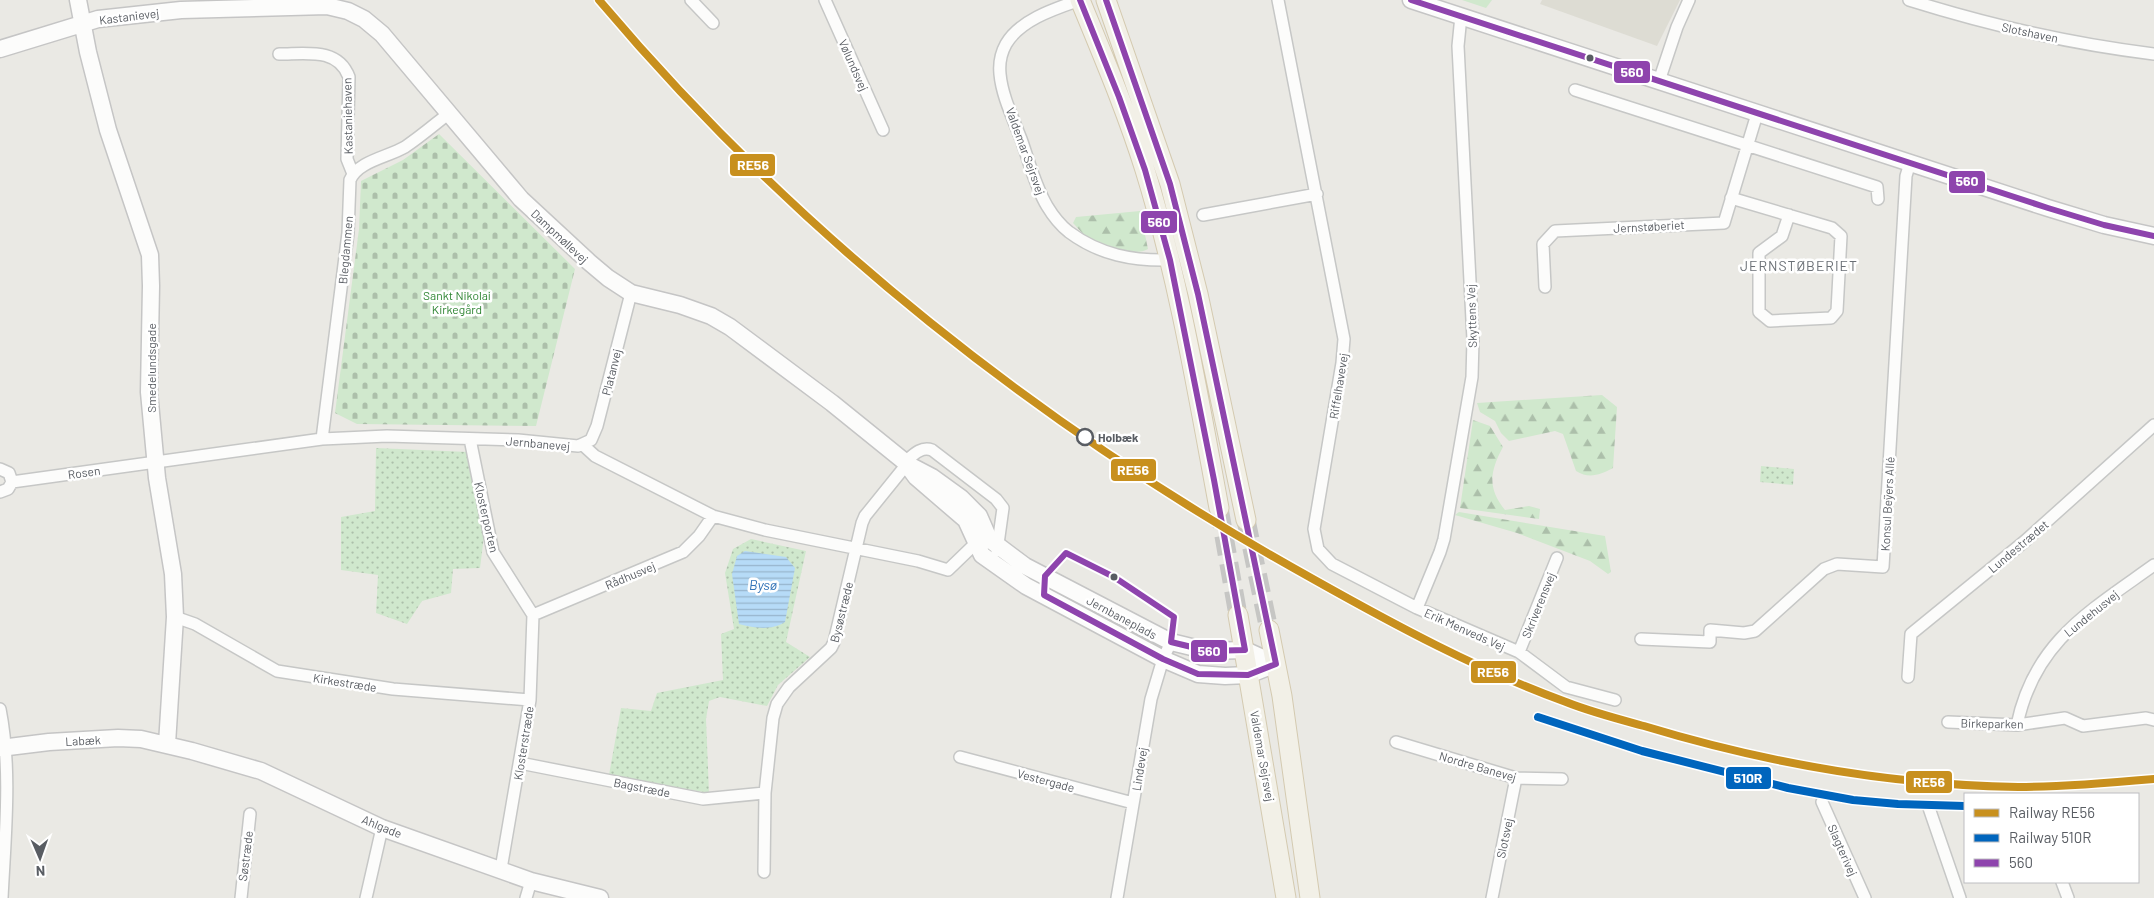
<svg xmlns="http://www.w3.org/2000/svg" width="2154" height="898" font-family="Barlow,sans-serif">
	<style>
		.education { fill: #dddcd3 }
		.forest { fill: url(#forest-firs) }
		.cemetery { fill: url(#cemetery-stones) }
		.park { fill: url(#park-dots) }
		.garden { fill: #d0e8cd }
		.water { fill: url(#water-rules) }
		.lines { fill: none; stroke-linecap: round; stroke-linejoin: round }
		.primary-tunnel { stroke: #c6c6c4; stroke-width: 19; stroke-dasharray: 19 9; stroke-linecap: butt }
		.street-casing { stroke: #c6c7c6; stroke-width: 14 }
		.secondary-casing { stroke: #c5c5c5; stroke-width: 19 }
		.primary-casing { stroke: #d4cab0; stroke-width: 21 }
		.street { stroke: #fcfcfb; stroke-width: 11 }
		.secondary { stroke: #fcfcfb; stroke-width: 16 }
		.primary { stroke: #f2f0e7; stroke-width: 19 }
		.bus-1-casing { stroke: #fff; stroke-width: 10 }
		.bus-1 { stroke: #8e44ad; stroke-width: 6 }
		.rail-1-casing { stroke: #fff; stroke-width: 11 }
		.rail-2-casing { stroke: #fff; stroke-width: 11 }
		.rail-1 { stroke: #c8901e; stroke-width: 8 }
		.rail-2 { stroke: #0065bd; stroke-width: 8 }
		.bus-dot { fill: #595d63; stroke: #fff; stroke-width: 2 }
		.stop-dot { fill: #fff; stroke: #595d63; stroke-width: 2.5 }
		.labels { text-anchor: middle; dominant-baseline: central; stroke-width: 5; stroke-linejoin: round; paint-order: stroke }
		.street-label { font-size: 12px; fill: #595d63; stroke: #fff }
		.park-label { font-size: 12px; fill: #2e8532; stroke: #fff }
		.stop-label { font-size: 12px; font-weight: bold; fill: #595d63; stroke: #fff; text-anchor: start }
		.neighbourhood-label { font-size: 14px; letter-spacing: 1px; fill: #6a6f75; stroke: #fff }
		.water-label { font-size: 14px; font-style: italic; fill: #3575b8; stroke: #fff }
		.line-badge { stroke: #fff; stroke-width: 2 }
		.badge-label { font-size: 14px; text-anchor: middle; font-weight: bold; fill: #fff }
	</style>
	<defs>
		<pattern id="forest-firs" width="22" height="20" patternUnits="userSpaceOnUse" patternTransform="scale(1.25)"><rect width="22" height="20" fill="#d0e8cd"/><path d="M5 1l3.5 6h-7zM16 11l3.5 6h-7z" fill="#acbfaa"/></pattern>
		<pattern id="cemetery-stones" width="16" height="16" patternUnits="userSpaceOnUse" patternTransform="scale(1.25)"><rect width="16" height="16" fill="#d0e8cd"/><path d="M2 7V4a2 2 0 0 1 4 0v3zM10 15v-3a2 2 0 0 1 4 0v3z" fill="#acbfaa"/></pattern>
		<pattern id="park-dots" width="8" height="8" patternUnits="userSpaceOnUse" patternTransform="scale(1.25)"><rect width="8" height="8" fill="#d0e8cd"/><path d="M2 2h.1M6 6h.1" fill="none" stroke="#acbfaa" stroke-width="1.8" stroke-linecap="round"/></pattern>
		<pattern id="water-rules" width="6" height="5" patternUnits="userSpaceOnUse" patternTransform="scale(1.25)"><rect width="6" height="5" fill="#b6dbf7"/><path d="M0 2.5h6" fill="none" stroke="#97b5cc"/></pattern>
	</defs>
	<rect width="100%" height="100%" fill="#eae9e4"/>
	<!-- education -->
	<path class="education" d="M 1542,0 L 1680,0 L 1657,46 L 1540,4 Z"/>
	<!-- forest -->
	<path class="forest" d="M 1140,211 L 1148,249 C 1135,257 1103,246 1090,239 C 1084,236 1078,228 1073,223 L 1076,217 Z
		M 1602,395 L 1617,407 L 1613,468 C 1600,475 1589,479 1576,471 L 1563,434 L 1555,431 L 1509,441 L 1501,433 L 1495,421 L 1480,412 L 1477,403 Z
		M 1473,420 L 1490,426 L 1503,447 C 1490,471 1487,488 1505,510 L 1529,506 L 1540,509 L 1539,519 L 1460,508 Z
		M 1459,512 L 1605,536 L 1611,572 L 1608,574 L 1590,561 L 1517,533 L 1455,515 Z"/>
	<!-- cemetery -->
	<path class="cemetery" d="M 439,134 L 575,269 L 536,426 L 357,424 L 335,413 L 359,229 L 361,181 L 403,160 Z"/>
	<!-- park -->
	<path class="park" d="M 376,448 L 468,452 L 484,536 L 480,568 L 453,569 L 451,593 L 422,601 L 407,624 L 376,613 L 378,575 L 341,570 L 341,517 L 375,511 Z
		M 1761,466 L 1794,469 L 1793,485 L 1760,482 Z
		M 751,539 L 806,551 L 786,642 L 810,657 L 778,685 L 767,706 L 720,697 L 709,701 L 706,719 L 709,793 L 609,775 L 621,708 L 651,711 L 657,693 L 723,680 L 721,634 L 734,629 L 725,573 L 733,549 Z"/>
	<!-- garden -->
	<path class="garden" d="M 1462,0 L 1492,0 L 1486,8 Z"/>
	<!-- water -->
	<path class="water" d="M 745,551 L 786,557 L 795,568 L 785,622 C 771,631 754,628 739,624 L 732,574 L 737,556 Z"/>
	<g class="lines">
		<!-- primary-tunnel -->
		<path class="primary-tunnel" d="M 1219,508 L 1238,615
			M 1246,520 L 1269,630"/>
		<defs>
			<path id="street" d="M 691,0 L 713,23
				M 825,0 L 883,130
				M 1080,0 C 1054,9 1020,20 1006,44 C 1001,53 999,64 1000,74 C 1002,96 1013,118 1021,139 C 1029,161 1035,186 1047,206 C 1053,216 1060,225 1069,232 C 1100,255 1133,261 1170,260
				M 1278,0 L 1344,339 L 1342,363 L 1314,529 L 1318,549 L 1332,564 L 1417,608 L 1519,652 L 1566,687 L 1615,700
				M 1909,0 C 1989,25 2071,44 2154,54
				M 279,54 C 305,54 338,47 349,77 L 347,159 L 353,174
				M 1659,81 L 1677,27 L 1689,0
				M 1575,90 L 1877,187 L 1878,199
				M 1731,198 L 1832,228 L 1841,236 L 1837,311 L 1831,318 L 1770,321 L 1759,312 L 1759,253 L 1782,236 L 1789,215
				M 1203,215 L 1317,194
				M 1545,287 L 1543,244 L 1555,231 L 1724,223 L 1757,114
				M 322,439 L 348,233 L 350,180 C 358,161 388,157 405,147 C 420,137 434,125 448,114
				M 470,439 L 493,552 L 533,615
				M 583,445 L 595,456 L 713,516 L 765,530 L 918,561 L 948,570 L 976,543
				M 905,462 C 913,455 921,446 932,450 L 996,499 L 1003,508 L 997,551
				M 0,469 L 9,473 L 12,482 L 8,489 L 0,492
				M 12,482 L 322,439 L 387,436 L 518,440 L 578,446 L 591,440 L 597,426 L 631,293
				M 1417,608 L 1440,552 L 1444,539 L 1472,377 L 1473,340 L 1458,46 L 1461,16
				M 533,615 L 683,552 L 699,536 L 713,516
				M 175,617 L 195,624 L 277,671 L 393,689 L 530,700
				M 1641,639 L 1710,642 L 1710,630 L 1744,633 L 1755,631 L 1824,569 L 1837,564 L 1883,567 L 1906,176 L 1910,163
				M 1519,652 L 1557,558
				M 1908,677 L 1911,634 L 2025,541 L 2154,425
				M 0,709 C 12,770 5,836 2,898
				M 1948,722 L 2017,725 L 2065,718 L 2083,726 L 2146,718 L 2154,720
				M 2017,725 C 2034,642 2090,611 2154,565
				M 1396,742 L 1516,778 L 1562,779
				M 960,757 L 1133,803
				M 520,763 L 703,799 L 765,793
				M 1822,802 L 1865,898
				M 1929,808 L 1960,898
				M 501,869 L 530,700 L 533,615
				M 764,872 L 765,793 L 773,718 L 777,704 L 789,687 L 831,648 L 834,642 L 862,523 L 865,516 L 907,464
				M 2062,882 L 2068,898
				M 241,898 L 250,814
				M 366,898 L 382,828
				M 526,898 L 531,881
				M 1117,898 L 1151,699 L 1163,659 L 1171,642
				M 1492,898 L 1516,778"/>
			<path id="secondary" d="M 78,0 L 88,52 L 108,130 L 150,255 L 151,286 L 149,392 L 157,478 L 173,574 L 175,617 L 167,744
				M 1411,0 L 2048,208 L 2104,225 L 2154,236
				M 0,49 L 98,19 L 181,10 L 327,6 L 348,11 L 364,19 L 382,34 L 521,199 L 589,262 L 608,278 L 631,293 L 680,305 L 711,316 L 730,327 L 832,403 L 905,462 L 916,477 L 966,520 L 982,555 L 1026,586 L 1163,659 L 1198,674 L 1225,676 L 1248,675 L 1276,664
				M 911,466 L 932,477 L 961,498 L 979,516 L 989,539 L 1025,566 L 1171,642 L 1208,651 L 1245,650 L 1276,664
				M 0,748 L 49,742 L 118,738 L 141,739 L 192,751 L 261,771 L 382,828 L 531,881 L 600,898"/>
			<path id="primary" d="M 1080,0 C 1103,56 1127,112 1145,170 C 1179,280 1198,395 1219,508
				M 1106,0 L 1170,184 L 1198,294 L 1246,520
				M 1238,615 L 1286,898
				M 1269,630 L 1282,696 L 1310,898"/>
		</defs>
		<!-- street casing -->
		<use href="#street" class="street-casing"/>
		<!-- secondary casing -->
		<use href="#secondary" class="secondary-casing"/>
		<!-- primary casing -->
		<use href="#primary" class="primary-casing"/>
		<!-- street -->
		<use href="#street" class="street"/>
		<!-- secondary -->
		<use href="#secondary" class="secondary"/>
		<!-- primary -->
		<use href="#primary" class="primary"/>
		<defs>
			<path id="bus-1" d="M 1080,0 L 1119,97 L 1145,170 L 1170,260 L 1214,480 L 1245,650 L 1208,651 L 1171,642 L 1174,617 L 1114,577 L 1066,553 L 1045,576 L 1044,595 L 1163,659 L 1198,674 L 1248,675 L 1276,664 L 1198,294 L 1170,184 L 1106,0
				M 1411,0 L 2048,208 L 2104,225 L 2154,236"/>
		</defs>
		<!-- bus-1 casing -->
		<use href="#bus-1" class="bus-1-casing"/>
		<!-- bus-1 -->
		<use href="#bus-1" class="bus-1"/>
		<defs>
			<path id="rail-1" d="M 599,0 C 798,236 1044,430 1313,579 C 1393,624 1480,671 1566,702 C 1591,712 1618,719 1644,726 C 1766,763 1891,785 2018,787 C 2064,787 2109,783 2154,779"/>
			<path id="rail-2" d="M 1538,717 L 1642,751 L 1788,788 L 1853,800 L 1898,804 L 1965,806"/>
		</defs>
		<!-- rail-1 casing -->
		<use href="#rail-1" class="rail-1-casing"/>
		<!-- rail-2 casing -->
		<use href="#rail-2" class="rail-2-casing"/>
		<!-- rail-1 -->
		<use href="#rail-1" class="rail-1"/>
		<!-- rail-2 -->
		<use href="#rail-2" class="rail-2"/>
	</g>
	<!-- markers -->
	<g class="bus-dot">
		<circle cx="1590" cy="58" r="4.5"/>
		<circle cx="1114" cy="577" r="4.5"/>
	</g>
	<circle class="stop-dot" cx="1085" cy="437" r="8"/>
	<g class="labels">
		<!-- street labels -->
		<g class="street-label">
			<text transform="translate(129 16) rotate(-7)">Kastanievej</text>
			<text transform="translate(2030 32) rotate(12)">Slotshaven</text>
			<text transform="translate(854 65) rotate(66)">Vølundsvej</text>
			<text transform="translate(347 116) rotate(-91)">Kastaniehaven</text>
			<text transform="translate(1026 151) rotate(70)">Valdemar Sejrsvej</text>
			<text transform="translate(1649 226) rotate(-3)">Jernstøberiet</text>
			<text transform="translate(560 236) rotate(43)">Dampmøllevej</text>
			<text transform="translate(345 250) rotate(-85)">Blegdammen</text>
			<text transform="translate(1471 316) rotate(-92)">Skyttens Vej</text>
			<text transform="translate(151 368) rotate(-90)">Smedelundsgade</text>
			<text transform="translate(611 372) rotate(-76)">Platanvej</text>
			<text transform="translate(1338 386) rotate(-81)">Riffelhavevej</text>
			<text transform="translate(538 443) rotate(5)">Jernbanevej</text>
			<text transform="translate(84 472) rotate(-8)">Rosen</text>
			<text transform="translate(1887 504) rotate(-87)">Konsul Beÿers Allé</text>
			<text transform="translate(487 517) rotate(77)">Klosterporten</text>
			<text transform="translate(2018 546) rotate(-40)">Lundestrædet</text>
			<text transform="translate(630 575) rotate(-23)">Rådhusvej</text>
			<text transform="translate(1538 605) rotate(-68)">Skriverensvej</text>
			<text transform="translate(841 612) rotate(-76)">Bysøstræde</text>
			<text transform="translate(2091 613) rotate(-39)">Lundehusvej</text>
			<text transform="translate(1122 617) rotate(28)">Jernbaneplads</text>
			<text transform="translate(1465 629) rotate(24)">Erik Menveds Vej</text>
			<text transform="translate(345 682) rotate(9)">Kirkestræde</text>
			<text transform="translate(1992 723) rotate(1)">Birkeparken</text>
			<text transform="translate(83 740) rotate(-3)">Labæk</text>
			<text transform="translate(523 743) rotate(-81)">Klosterstræde</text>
			<text transform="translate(1263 756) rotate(80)">Valdemar Sejrsvej</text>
			<text transform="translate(1478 766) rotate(16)">Nordre Banevej</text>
			<text transform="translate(1139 769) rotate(-81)">Lindevej</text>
			<text transform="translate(1046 780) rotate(15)">Vestergade</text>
			<text transform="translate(642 787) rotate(11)">Bagstræde</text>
			<text transform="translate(382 826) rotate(22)">Ahlgade</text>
			<text transform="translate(1504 838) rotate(-78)">Slotsvej</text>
			<text transform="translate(1843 850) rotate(66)">Slagterivej</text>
			<text transform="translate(245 856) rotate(-83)">Søstræde</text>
		</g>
		<!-- park labels -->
		<g class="park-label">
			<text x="457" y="295">Sankt Nikolai<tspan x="457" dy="14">Kirkegård</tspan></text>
		</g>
		<!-- stop labels -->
		<g class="stop-label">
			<text x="1098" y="437">Holbæk</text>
		</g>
		<!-- neighbourhood labels -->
		<g class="neighbourhood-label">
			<text x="1799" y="265">JERNSTØBERIET</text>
		</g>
		<!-- water labels -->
		<g class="water-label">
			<text x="763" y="584">Bysø</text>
		</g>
	</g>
	<g class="line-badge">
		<rect x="1613" y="60" width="38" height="24" rx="5" fill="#8e44ad"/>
		<rect x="729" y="153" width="47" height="24" rx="5" fill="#c8901e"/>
		<rect x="1948" y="170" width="38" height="24" rx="5" fill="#8e44ad"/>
		<rect x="1140" y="210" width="38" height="24" rx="5" fill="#8e44ad"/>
		<rect x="1110" y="458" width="47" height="24" rx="5" fill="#c8901e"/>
		<rect x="1190" y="639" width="38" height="24" rx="5" fill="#8e44ad"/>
		<rect x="1470" y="660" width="47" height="24" rx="5" fill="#c8901e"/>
		<rect x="1725" y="766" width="47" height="24" rx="5" fill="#0065bd"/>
		<rect x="1905" y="770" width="48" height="24" rx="5" fill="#c8901e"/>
	</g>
	<g class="badge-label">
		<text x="1632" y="77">560</text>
		<text x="753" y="170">RE56</text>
		<text x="1967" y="186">560</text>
		<text x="1159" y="227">560</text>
		<text x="1133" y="475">RE56</text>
		<text x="1209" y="656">560</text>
		<text x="1493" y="677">RE56</text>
		<text x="1748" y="783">510R</text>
		<text x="1929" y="787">RE56</text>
	</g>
	<!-- legend -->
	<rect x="1964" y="793" width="175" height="90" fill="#ffffff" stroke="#bdbec1"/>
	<rect x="1974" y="809" width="25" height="8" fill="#c8901e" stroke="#bdbec1"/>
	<text x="2009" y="818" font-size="15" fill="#595d63">Railway RE56</text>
	<rect x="1974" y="834" width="25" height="8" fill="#0065bd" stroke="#bdbec1"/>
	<text x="2009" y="843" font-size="15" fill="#595d63">Railway 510R</text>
	<rect x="1974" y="859" width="25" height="8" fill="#8e44ad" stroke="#bdbec1"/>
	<text x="2009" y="868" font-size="15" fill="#595d63">560</text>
	<!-- north arrow -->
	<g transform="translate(40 858) rotate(178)" stroke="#ffffff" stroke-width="4" paint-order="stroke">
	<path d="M0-4L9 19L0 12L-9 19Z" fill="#595d63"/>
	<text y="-8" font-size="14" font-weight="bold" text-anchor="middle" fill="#595d63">N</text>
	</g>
</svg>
